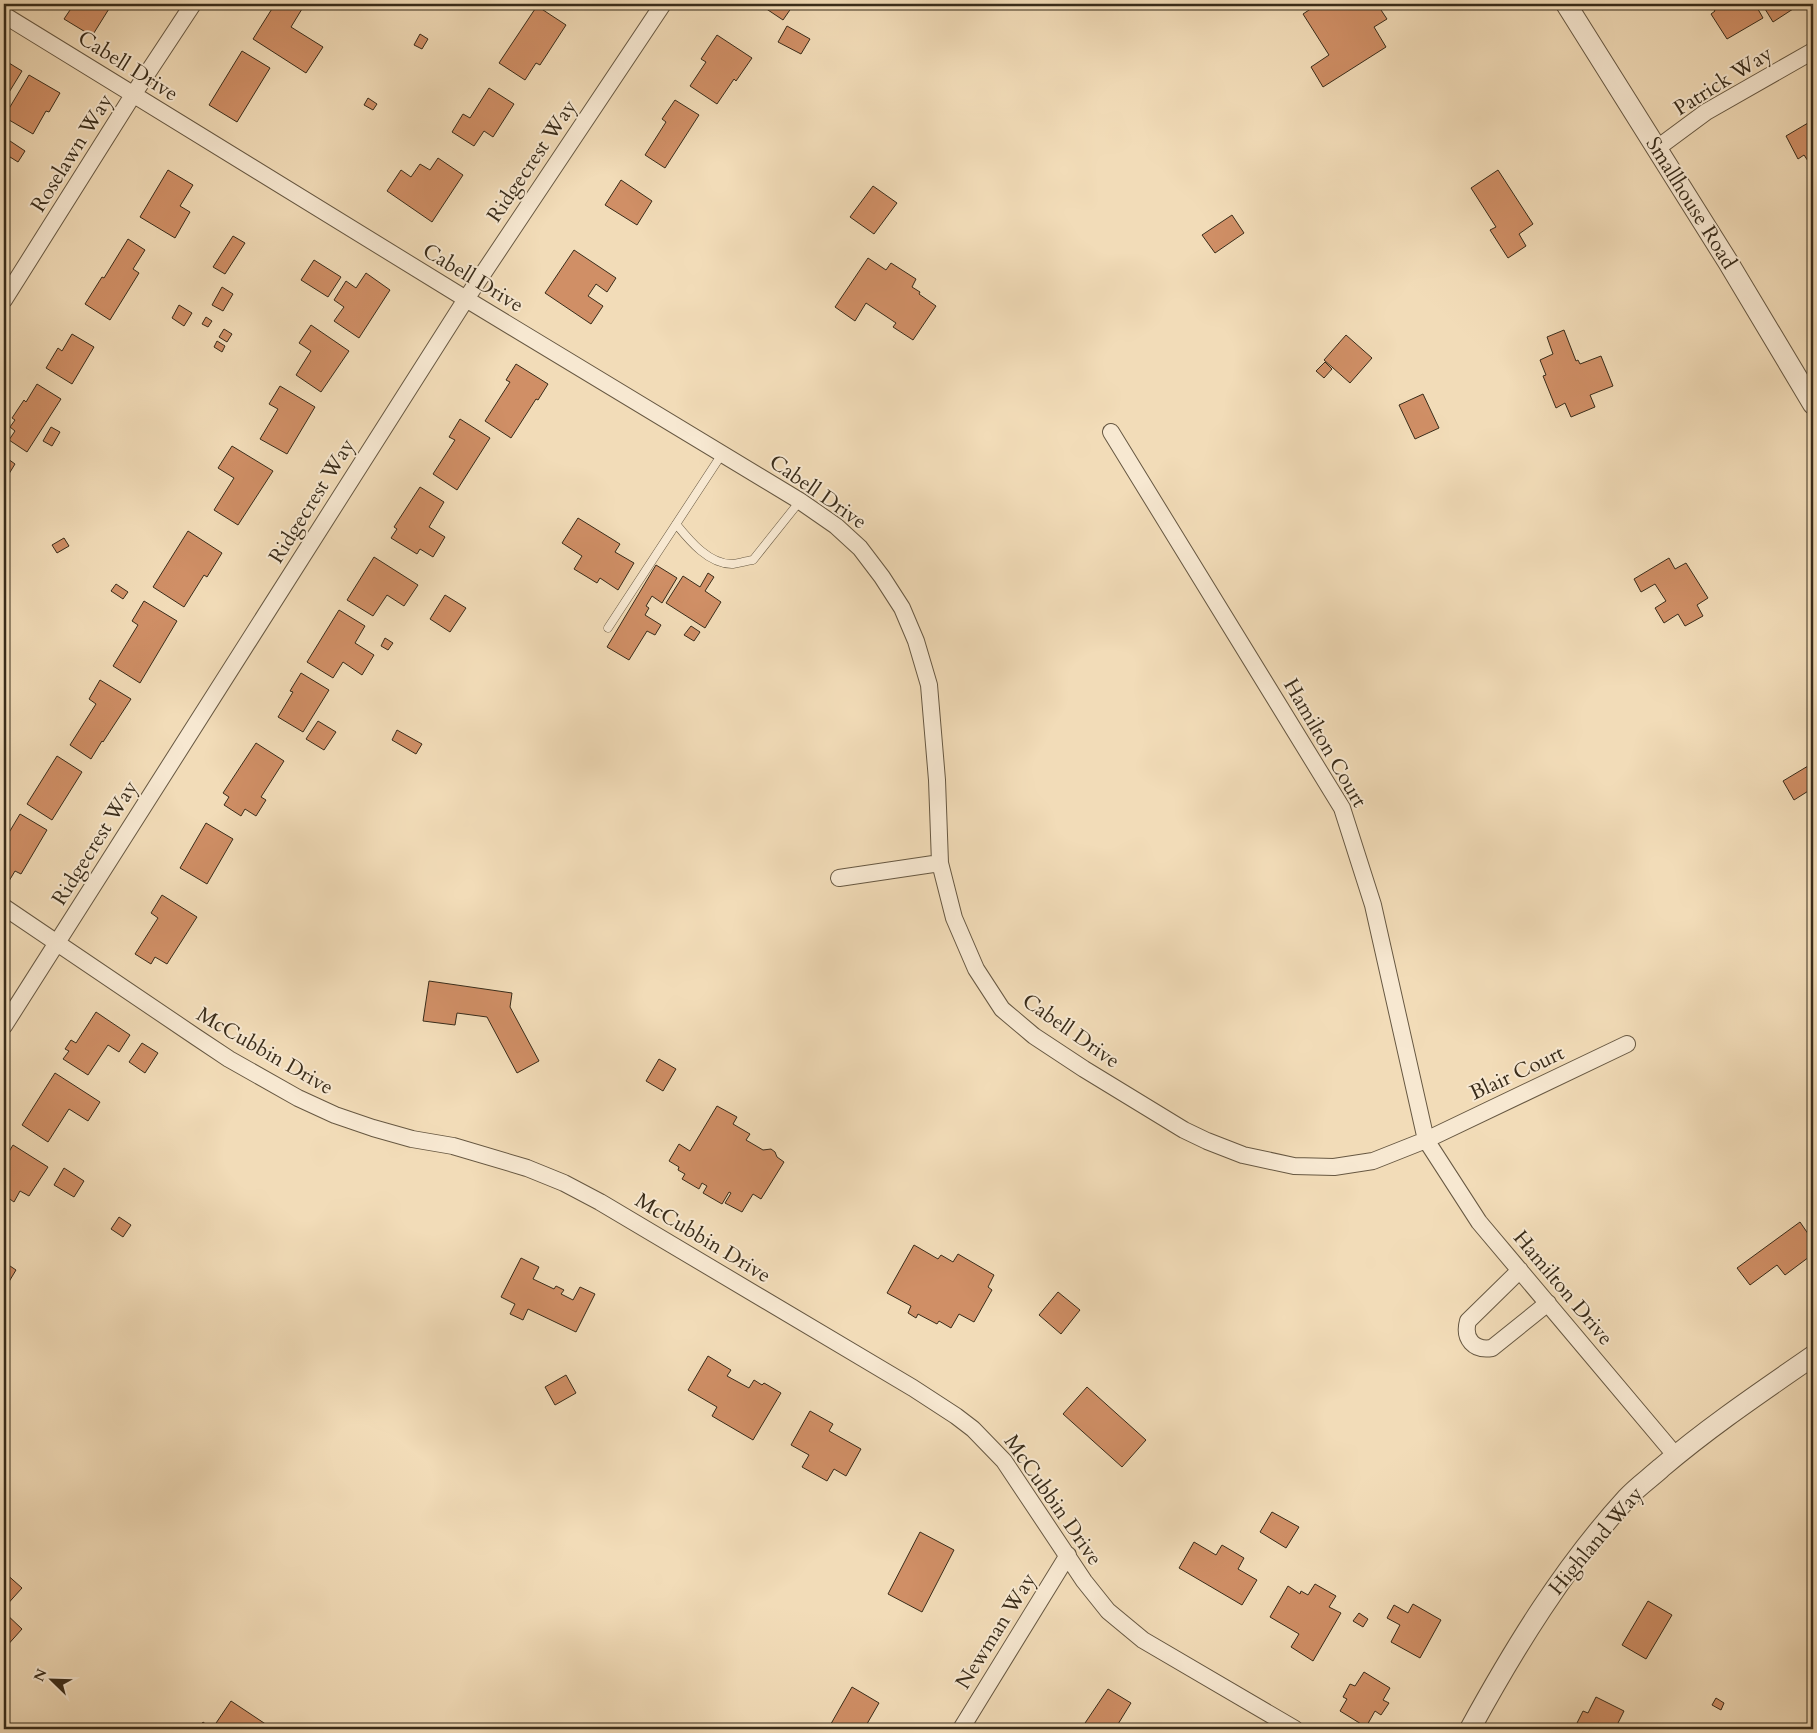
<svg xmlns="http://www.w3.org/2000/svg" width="1817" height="1733" font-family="Cardo,serif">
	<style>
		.building { fill: #d08f66; stroke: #392c1a }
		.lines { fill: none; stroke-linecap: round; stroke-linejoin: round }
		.service-casing { stroke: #675842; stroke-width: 9 }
		.minor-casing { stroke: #675842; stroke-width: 18 }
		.tertiary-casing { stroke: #675842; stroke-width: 22 }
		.service { stroke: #f7e8d1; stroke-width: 8 }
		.minor { stroke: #f7e8d1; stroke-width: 16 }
		.tertiary { stroke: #f7e8d1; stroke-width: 20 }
		.labels { text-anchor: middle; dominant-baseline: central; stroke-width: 4; stroke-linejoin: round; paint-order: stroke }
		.street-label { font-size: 21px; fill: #392c1a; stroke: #f7e8d1 }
	</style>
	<rect width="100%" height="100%" fill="#f2dcb8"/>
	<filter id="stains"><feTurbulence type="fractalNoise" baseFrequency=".004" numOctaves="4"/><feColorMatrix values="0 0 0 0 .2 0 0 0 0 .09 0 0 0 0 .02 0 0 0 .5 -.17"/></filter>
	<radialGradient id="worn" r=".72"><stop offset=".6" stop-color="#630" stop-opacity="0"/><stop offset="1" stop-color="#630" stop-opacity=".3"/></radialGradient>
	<!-- building -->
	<path class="building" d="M 74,4 L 112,4 L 92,36 L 64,19 Z
		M 275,4 L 305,4 L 291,27 L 323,47 L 306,73 L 253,39 Z
		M 759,4 L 794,4 L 783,20 Z
		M 1318,4 L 1377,4 L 1387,19 L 1374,27 L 1386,47 L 1323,87 L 1311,67 L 1329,55 L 1303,14 Z
		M 1711,4 L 1755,4 L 1763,18 L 1727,39 L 1711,14 L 1715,11 Z
		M 1762,4 L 1790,4 L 1793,9 L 1773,22 Z
		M 537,6 L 566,25 L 540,65 L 536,63 L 525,80 L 499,63 Z
		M 787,26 L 810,39 L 801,54 L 778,42 Z
		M 420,34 L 428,39 L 422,49 L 414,45 Z
		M 717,35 L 752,58 L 736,81 L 734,79 L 717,104 L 690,86 L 706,62 L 701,59 Z
		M 242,51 L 270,68 L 237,122 L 209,105 Z
		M 9,63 L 22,71 L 8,94 L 4,91 L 4,71 Z
		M 29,75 L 60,93 L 49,112 L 46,111 L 33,134 L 4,117 Z
		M 489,88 L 514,104 L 493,137 L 484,131 L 474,146 L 452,132 L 463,114 L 470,118 Z
		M 368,98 L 377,104 L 373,110 L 364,105 Z
		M 675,100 L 699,115 L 665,168 L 645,155 L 666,122 L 662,119 Z
		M 1813,120 L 1813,167 L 1812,167 L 1804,155 L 1798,159 L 1786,136 Z
		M 4,137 L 25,151 L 18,162 L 10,157 L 4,167 Z
		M 438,158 L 463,175 L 432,222 L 387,191 L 401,170 L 411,177 L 420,164 L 430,170 Z
		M 168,170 L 193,185 L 180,206 L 190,212 L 175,238 L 140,217 Z
		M 1498,170 L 1533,224 L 1519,234 L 1526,246 L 1508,258 L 1490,230 L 1496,227 L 1471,188 Z
		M 621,180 L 652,201 L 637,225 L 605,205 Z
		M 873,186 L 897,203 L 874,234 L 850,217 Z
		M 1232,215 L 1244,233 L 1215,253 L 1202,235 Z
		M 233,236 L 245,243 L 225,274 L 213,267 Z
		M 128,239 L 145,250 L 133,269 L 139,273 L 110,320 L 85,304 L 102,277 L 104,278 Z
		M 574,250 L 616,278 L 607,292 L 596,284 L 588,296 L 603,306 L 591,324 L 545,293 Z
		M 868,258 L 886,270 L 891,263 L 916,279 L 912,287 L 920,292 L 919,294 L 936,306 L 913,340 L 893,327 L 896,323 L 866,303 L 855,321 L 835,307 Z
		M 314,260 L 341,277 L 328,297 L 301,280 Z
		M 366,273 L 390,290 L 359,338 L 334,321 L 344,307 L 334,300 L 346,281 L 356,288 Z
		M 222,287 L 233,294 L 223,311 L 212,305 Z
		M 179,305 L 192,313 L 184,326 L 172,318 Z
		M 206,317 L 212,321 L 208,327 L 202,324 Z
		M 311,325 L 349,351 L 321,392 L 296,375 L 311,351 L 299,343 Z
		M 224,329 L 232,334 L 227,342 L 219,337 Z
		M 1564,330 L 1576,361 L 1578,360 L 1580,364 L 1601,356 L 1613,386 L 1590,395 L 1595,407 L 1571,417 L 1565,403 L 1556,408 L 1543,376 L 1546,375 L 1540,360 L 1553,354 L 1547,337 Z
		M 72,334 L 94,347 L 72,384 L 46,368 L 58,348 L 62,351 Z
		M 1346,335 L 1372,358 L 1350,383 L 1324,360 Z
		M 217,341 L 225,346 L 222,352 L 214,347 Z
		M 1325,362 L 1332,369 L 1324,378 L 1316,371 Z
		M 516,364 L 548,384 L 538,400 L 536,399 L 511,438 L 485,421 L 510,382 L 506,380 Z
		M 37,384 L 61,399 L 27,452 L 9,440 L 15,431 L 10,427 L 15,420 L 12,418 L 24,400 L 26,402 Z
		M 280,386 L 315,407 L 287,454 L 260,439 L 278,409 L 269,404 Z
		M 1423,394 L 1439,428 L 1415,439 L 1399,405 Z
		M 460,419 L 490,438 L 457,490 L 433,474 L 455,440 L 449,437 Z
		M 51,427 L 60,432 L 52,446 L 43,441 Z
		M 232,446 L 273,471 L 238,525 L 214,510 L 234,478 L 218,468 Z
		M 4,456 L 15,464 L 4,482 Z
		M 420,487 L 444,502 L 429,527 L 445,537 L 433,557 L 420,549 L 417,554 L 391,538 L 397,529 L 394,527 Z
		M 578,518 L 620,544 L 615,552 L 634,563 L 618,590 L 600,578 L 597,583 L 574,569 L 582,556 L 562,543 Z
		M 188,531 L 222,553 L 207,577 L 204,575 L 184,607 L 153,587 Z
		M 64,538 L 69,546 L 57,553 L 52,545 Z
		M 374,557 L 418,585 L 404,606 L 387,595 L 373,616 L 347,600 Z
		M 1669,558 L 1675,569 L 1686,563 L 1708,598 L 1697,605 L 1703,616 L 1685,626 L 1678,614 L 1664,623 L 1655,608 L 1666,601 L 1655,584 L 1641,592 L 1634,579 Z
		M 656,565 L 677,578 L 662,603 L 652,596 L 646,606 L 649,608 L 645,615 L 661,625 L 655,635 L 647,631 L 629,660 L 607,647 Z
		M 708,573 L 714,577 L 705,591 L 721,602 L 705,628 L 666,603 L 683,576 L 700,587 Z
		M 116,584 L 128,592 L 123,599 L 111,591 Z
		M 445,595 L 466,608 L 450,632 L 430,619 Z
		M 144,601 L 177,621 L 140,683 L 113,666 L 138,625 L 132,621 Z
		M 339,610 L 365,626 L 355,643 L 374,655 L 362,675 L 343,662 L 333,678 L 307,662 Z
		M 691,626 L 700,632 L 694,641 L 684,635 Z
		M 385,638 L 393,643 L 388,650 L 381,646 Z
		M 301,673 L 329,690 L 303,732 L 278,717 L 293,692 L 290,691 Z
		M 100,680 L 131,699 L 103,742 L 102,741 L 91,759 L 70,745 L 96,704 L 89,699 Z
		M 318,721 L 336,732 L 324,750 L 306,739 Z
		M 397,730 L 422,744 L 416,754 L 392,740 Z
		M 256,743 L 284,761 L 261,797 L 266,800 L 256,816 L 245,809 L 241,816 L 224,805 L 229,797 L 223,793 Z
		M 57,756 L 82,772 L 52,820 L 27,804 Z
		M 1813,763 L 1813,788 L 1794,800 L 1783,781 Z
		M 20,814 L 47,830 L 21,874 L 15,871 L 9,881 L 4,878 L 4,841 Z
		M 206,823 L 233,839 L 207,884 L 180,868 Z
		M 162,895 L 197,917 L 167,964 L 155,957 L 151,964 L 135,954 L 158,918 L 151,913 Z
		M 429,981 L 512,993 L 510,1007 L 539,1061 L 517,1073 L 487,1017 L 457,1013 L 455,1025 L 423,1021 Z
		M 96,1012 L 130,1035 L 119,1052 L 108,1045 L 88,1075 L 63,1059 L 69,1051 L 65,1049 L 71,1040 L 76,1043 Z
		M 142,1043 L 158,1053 L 145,1073 L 129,1062 Z
		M 659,1059 L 676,1069 L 663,1091 L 646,1081 Z
		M 55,1073 L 100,1102 L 88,1121 L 69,1109 L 48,1142 L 22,1125 Z
		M 717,1106 L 737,1117 L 733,1124 L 750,1134 L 746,1140 L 763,1150 L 771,1149 L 775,1152 L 777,1157 L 784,1162 L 761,1199 L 753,1194 L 742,1212 L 725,1203 L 731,1193 L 729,1192 L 722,1204 L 703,1193 L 707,1186 L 702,1183 L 699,1189 L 682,1179 L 685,1174 L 678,1170 L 679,1167 L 669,1161 L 679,1144 L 690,1151 Z
		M 13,1145 L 48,1167 L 29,1196 L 20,1191 L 14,1202 L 4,1195 L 4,1160 Z
		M 64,1168 L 84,1181 L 74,1197 L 54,1185 Z
		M 119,1217 L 131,1225 L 123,1237 L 111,1229 Z
		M 1800,1222 L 1813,1241 L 1813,1254 L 1785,1275 L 1777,1265 L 1750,1285 L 1737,1268 Z
		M 914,1245 L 938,1259 L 941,1255 L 953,1262 L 958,1254 L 994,1275 L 988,1287 L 992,1290 L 974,1322 L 959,1314 L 951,1328 L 939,1321 L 937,1324 L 918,1314 L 916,1318 L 908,1313 L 911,1306 L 887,1293 Z
		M 521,1258 L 539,1267 L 533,1279 L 554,1289 L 556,1286 L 564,1290 L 561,1294 L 573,1300 L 580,1287 L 595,1294 L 576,1332 L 528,1309 L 523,1320 L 510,1314 L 515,1304 L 501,1297 Z
		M 4,1262 L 16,1270 L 4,1290 Z
		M 1058,1292 L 1080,1310 L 1061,1334 L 1039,1315 Z
		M 708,1356 L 731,1370 L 727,1376 L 749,1388 L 754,1380 L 762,1385 L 764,1383 L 781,1393 L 753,1440 L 712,1416 L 717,1407 L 688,1390 Z
		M 566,1375 L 576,1393 L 555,1405 L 545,1387 Z
		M 1087,1387 L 1146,1440 L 1122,1467 L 1063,1414 Z
		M 810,1411 L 833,1424 L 829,1431 L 861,1449 L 846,1476 L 834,1469 L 827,1481 L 802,1467 L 809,1455 L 791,1445 Z
		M 1272,1512 L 1299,1527 L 1286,1548 L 1260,1532 Z
		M 920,1532 L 954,1550 L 922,1612 L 888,1594 Z
		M 1194,1542 L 1216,1555 L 1222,1545 L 1244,1558 L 1238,1569 L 1257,1580 L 1242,1605 L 1179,1568 Z
		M 4,1572 L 22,1588 L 4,1608 Z
		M 1315,1584 L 1336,1596 L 1329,1607 L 1341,1613 L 1313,1661 L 1291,1647 L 1299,1634 L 1270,1617 L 1288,1586 L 1300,1594 L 1301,1591 L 1308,1595 Z
		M 1648,1601 L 1672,1615 L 1646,1659 L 1622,1645 Z
		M 1413,1604 L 1441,1620 L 1420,1658 L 1391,1642 L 1400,1625 L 1387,1618 L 1394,1605 L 1408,1613 Z
		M 4,1612 L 22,1629 L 5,1648 L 8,1651 L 4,1656 Z
		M 1359,1613 L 1368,1619 L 1363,1627 L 1353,1621 Z
		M 1364,1672 L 1390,1688 L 1383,1700 L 1389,1703 L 1381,1715 L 1375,1711 L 1366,1727 L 1340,1711 L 1347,1699 L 1343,1697 L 1350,1684 L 1355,1686 Z
		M 852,1687 L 879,1703 L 864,1729 L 828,1729 Z
		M 1108,1689 L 1131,1703 L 1115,1729 L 1081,1729 Z
		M 1596,1697 L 1624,1711 L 1615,1729 L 1574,1729 L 1583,1711 L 1588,1713 Z
		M 1716,1698 L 1724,1703 L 1721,1710 L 1712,1705 Z
		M 231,1701 L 273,1729 L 198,1729 L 203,1722 L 212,1729 Z"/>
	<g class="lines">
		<defs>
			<path id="service" d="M 676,524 C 689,540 709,565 733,564 C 739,563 746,561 753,560 L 800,501
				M 608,628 L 722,454"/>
			<path id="minor" d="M 4,15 L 466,299 L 800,501 L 836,526 L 860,548 L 882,577 L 902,608 L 916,641 L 929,685 L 937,780 L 940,863 L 954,918 L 976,969 L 1002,1009 L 1034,1036 L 1084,1069 L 1184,1130 L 1207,1141 L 1243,1155 L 1294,1166 L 1334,1167 L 1373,1161 L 1426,1140 L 1627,1044
				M 1656,149 L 1706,112 L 1813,51
				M 4,300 L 133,95 L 193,4
				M 1111,432 L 1342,808 L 1373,905 L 1426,1140 L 1479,1222 L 1676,1456
				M 839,878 L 940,863
				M 4,907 L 196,1037 L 229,1059 L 298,1098 L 335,1115 L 373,1128 L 412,1139 L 453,1146 L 527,1168 L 564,1183 L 600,1202 L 913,1388 L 956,1416 L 973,1429 L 1004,1461 L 1084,1581 L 1108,1611 L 1143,1640 L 1295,1729
				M 4,1026 L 466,299 L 663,4
				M 1520,1270 L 1468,1321 C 1463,1339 1474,1351 1492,1348 L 1548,1303
				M 961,1729 L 1068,1555"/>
			<path id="tertiary" d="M 1566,4 L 1728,262 L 1813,404
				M 1470,1729 C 1515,1647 1564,1567 1627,1498 C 1637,1487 1650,1478 1661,1468 C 1709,1427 1761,1392 1813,1356"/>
		</defs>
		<!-- service casing -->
		<use href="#service" class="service-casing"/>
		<!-- minor casing -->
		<use href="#minor" class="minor-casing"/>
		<!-- tertiary casing -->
		<use href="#tertiary" class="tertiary-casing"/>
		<!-- service -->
		<use href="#service" class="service"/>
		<!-- minor -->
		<use href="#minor" class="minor"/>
		<!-- tertiary -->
		<use href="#tertiary" class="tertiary"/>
	</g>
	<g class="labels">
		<!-- street labels -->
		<g class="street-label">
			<text transform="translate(128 66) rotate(32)">Cabell Drive</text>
			<text transform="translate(1723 81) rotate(-32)">Patrick Way</text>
			<text transform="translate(72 153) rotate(-58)">Roselawn Way</text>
			<text transform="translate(532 161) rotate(-56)">Ridgecrest Way</text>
			<text transform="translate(1691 203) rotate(58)">Smallhouse Road</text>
			<text transform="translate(473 278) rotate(31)">Cabell Drive</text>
			<text transform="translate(818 492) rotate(35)">Cabell Drive</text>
			<text transform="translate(312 501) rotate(-58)">Ridgecrest Way</text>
			<text transform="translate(1325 743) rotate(60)">Hamilton Court</text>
			<text transform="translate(95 843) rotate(-58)">Ridgecrest Way</text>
			<text transform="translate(1071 1031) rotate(35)">Cabell Drive</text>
			<text transform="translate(265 1051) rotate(30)">McCubbin Drive</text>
			<text transform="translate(1517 1073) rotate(-25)">Blair Court</text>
			<text transform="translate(703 1238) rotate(31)">McCubbin Drive</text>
			<text transform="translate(1563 1288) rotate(50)">Hamilton Drive</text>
			<text transform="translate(1053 1500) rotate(55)">McCubbin Drive</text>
			<text transform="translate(1596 1541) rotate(-50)">Highland Way</text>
			<text transform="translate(996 1631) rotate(-58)">Newman Way</text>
		</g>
	</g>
	<!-- margin -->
	<rect width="1817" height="1733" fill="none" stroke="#f2dcb8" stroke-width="20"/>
	<rect x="5" y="5" width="1807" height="1723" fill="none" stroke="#392c1a" stroke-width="2.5"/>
	<rect x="10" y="10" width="1797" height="1713" fill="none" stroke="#392c1a"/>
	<!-- north arrow -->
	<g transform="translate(52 1680) rotate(293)" stroke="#f7e8d1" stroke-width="4" paint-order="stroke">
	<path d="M0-4L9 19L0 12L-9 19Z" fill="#392c1a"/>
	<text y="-8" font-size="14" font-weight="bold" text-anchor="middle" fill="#392c1a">N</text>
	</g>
	<rect width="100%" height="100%" filter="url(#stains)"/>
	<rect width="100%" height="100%" fill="url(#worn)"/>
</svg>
